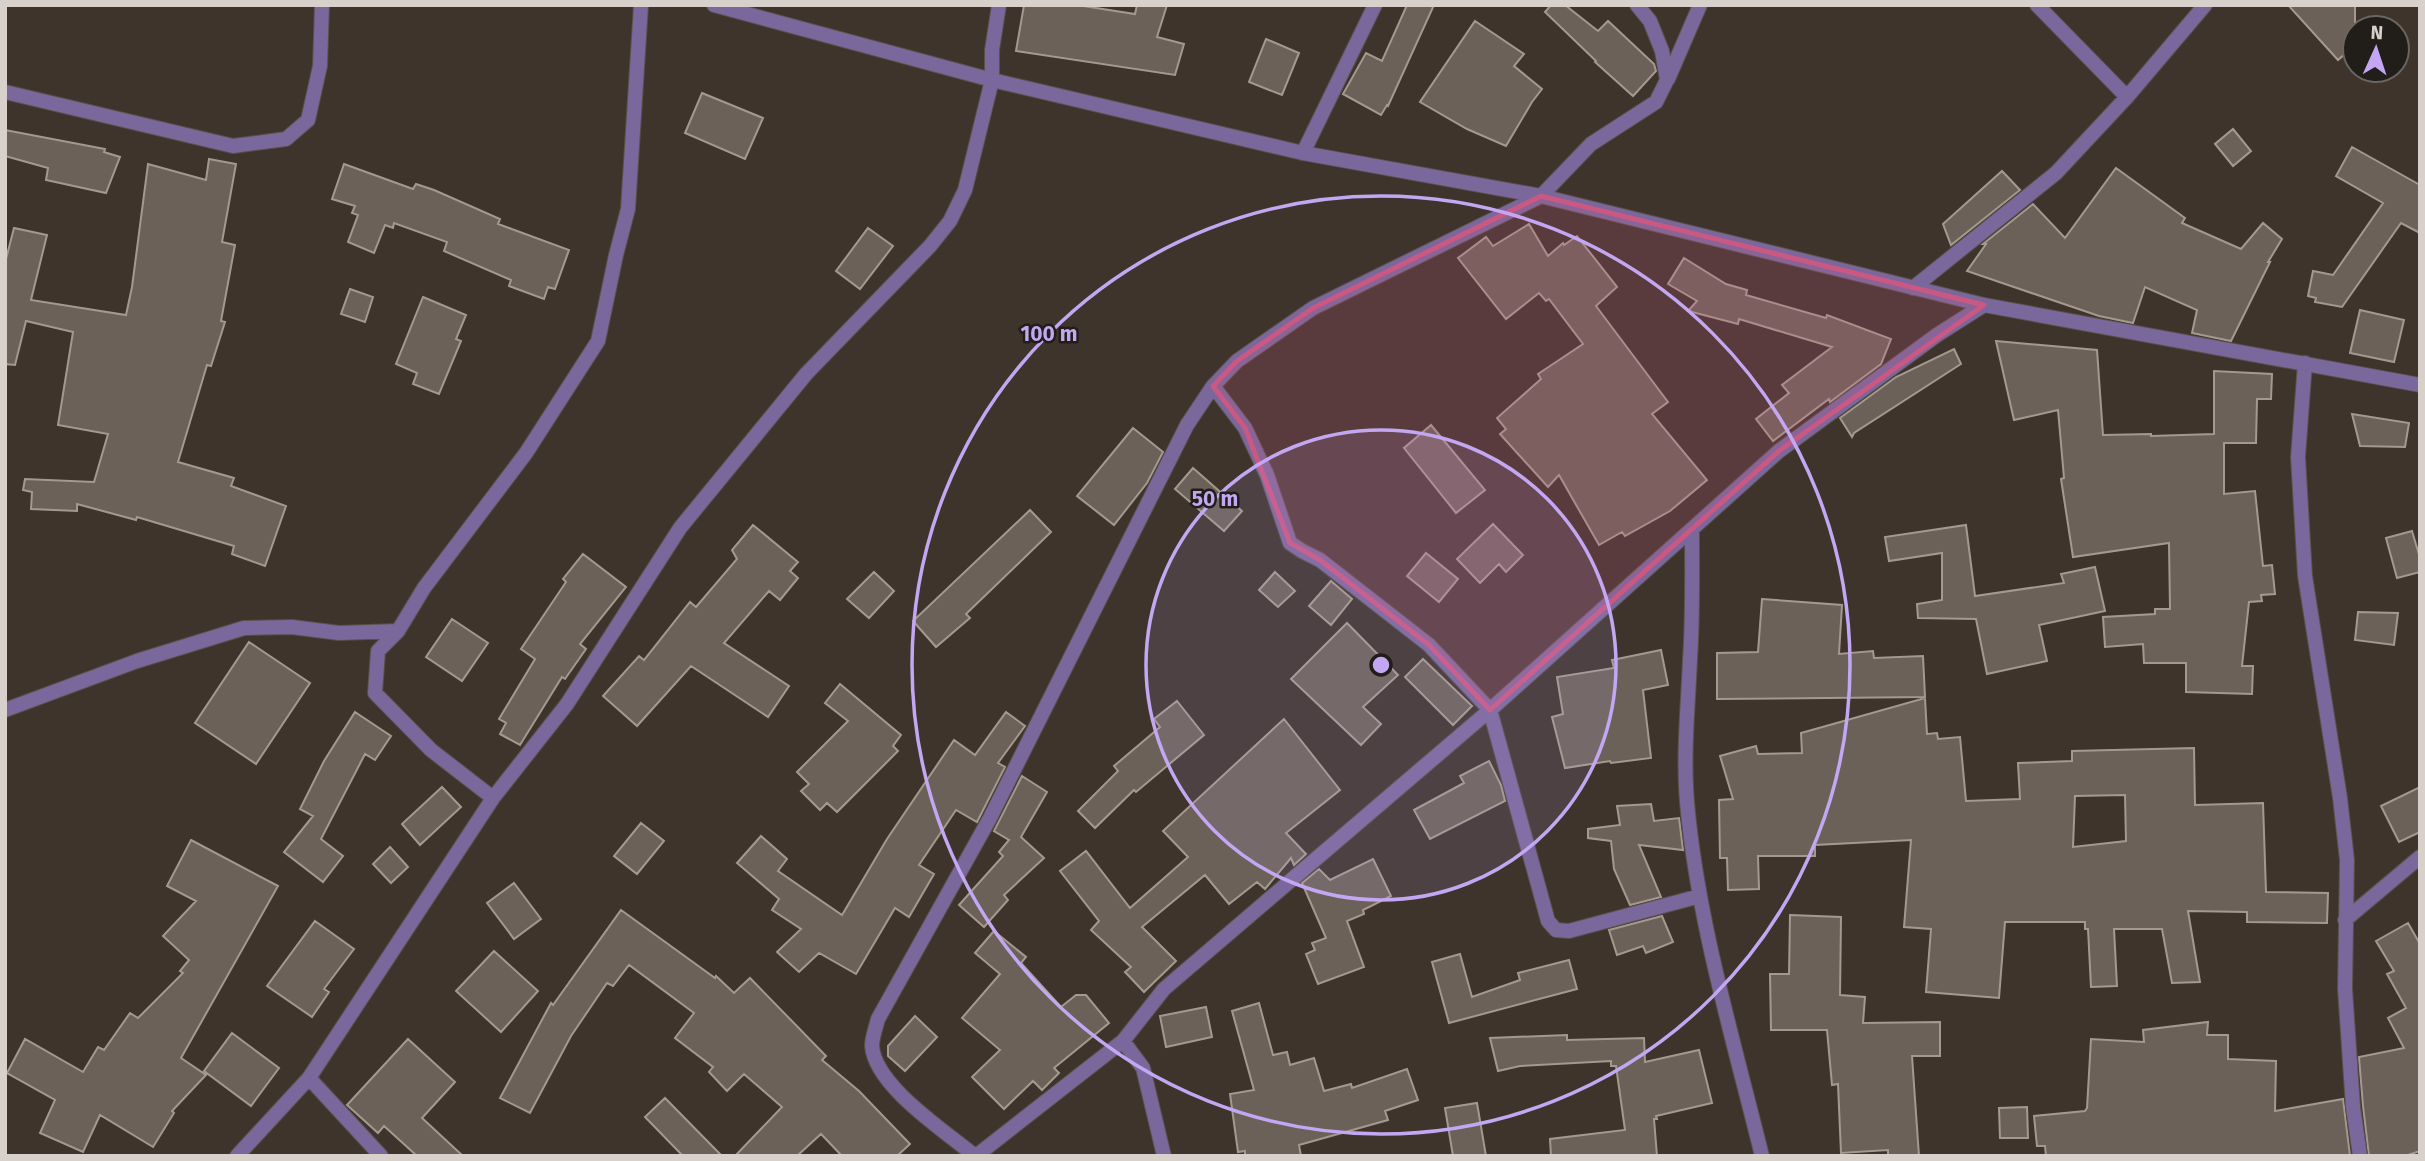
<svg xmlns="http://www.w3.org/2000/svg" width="2425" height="1161" font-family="'Fira Sans',sans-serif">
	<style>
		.building { fill: #6c6158; stroke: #a5998f; stroke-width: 2; fill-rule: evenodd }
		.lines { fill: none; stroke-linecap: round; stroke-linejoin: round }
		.minor-casing { stroke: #5a5049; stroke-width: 16 }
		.tertiary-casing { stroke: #5a5049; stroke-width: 16 }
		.minor { stroke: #7a679b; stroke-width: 14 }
		.tertiary { stroke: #7a679b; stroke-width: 14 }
		.marked { fill: #c95882; fill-opacity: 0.2; stroke: #c95882; stroke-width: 5; stroke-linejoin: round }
		.ring { fill: none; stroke: #c3a7f2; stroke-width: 3.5 }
		.centre { fill: #c3a7f2; stroke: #211d19; stroke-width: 3.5 }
		.ring-label { font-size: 21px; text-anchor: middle; font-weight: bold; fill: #c3a7f2; stroke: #211d19; stroke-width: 5; stroke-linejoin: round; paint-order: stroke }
	</style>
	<rect width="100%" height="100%" fill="#3e342c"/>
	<!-- building -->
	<path class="building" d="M 1024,5 L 1077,5 L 1135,14 L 1137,5 L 1167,5 L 1157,37 L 1184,44 L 1175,75 L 1016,51 Z
		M 1407,5 L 1434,5 L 1388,106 L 1387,105 L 1381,115 L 1343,94 L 1366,53 L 1382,61 Z
		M 1551,5 L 1565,5 L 1598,31 L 1608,21 L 1654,64 L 1656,71 L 1633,96 L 1595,62 L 1596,61 L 1545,12 Z
		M 2288,5 L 2355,5 L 2355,45 L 2338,60 Z
		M 1475,21 L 1524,54 L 1514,66 L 1542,89 L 1532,102 L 1506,146 L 1467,129 L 1420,102 Z
		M 1266,39 L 1299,53 L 1282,95 L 1249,82 Z
		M 702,93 L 763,118 L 745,159 L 685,133 Z
		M 2233,129 L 2251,151 L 2233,166 L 2215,144 Z
		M 5,130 L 105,149 L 104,152 L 120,157 L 106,193 L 46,180 L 48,168 L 5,156 Z
		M 2352,147 L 2420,185 L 2420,233 L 2401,223 L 2342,307 L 2315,302 L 2316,298 L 2308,296 L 2313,271 L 2333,275 L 2383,203 L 2336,176 Z
		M 209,159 L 236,164 L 222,242 L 235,245 L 221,321 L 225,322 L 211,366 L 207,365 L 178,462 L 234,478 L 231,486 L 286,506 L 265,566 L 232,554 L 234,546 L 137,517 L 136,520 L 77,504 L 77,511 L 31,509 L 32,492 L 23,490 L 25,479 L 94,482 L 108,434 L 58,425 L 73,332 L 26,321 L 15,365 L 5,364 L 5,263 L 14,228 L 47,235 L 31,300 L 126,315 L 132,287 L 148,164 L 206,180 Z
		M 344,164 L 413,189 L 416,184 L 434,190 L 500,219 L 498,224 L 569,250 L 555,289 L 548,287 L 544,299 L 509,286 L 511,280 L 444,251 L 447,242 L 394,223 L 393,228 L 385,225 L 374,253 L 348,242 L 358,215 L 352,213 L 355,206 L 332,199 Z
		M 2116,168 L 2185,218 L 2182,223 L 2241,249 L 2263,223 L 2282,239 L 2268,262 L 2270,262 L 2231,341 L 2192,333 L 2197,310 L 2145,287 L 2133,323 L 2099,316 L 1967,271 L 1986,244 L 1983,244 L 2033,204 L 2065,238 Z
		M 2002,171 L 2020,190 L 1951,245 L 1943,224 Z
		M 1529,224 L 1548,256 L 1563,243 L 1564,245 L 1577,236 L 1617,287 L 1596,306 L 1668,402 L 1652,414 L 1707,480 L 1670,511 L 1625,536 L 1622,532 L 1599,545 L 1559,475 L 1548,487 L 1500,434 L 1506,429 L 1497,418 L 1541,379 L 1538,374 L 1583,344 L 1549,299 L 1546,301 L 1539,293 L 1506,319 L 1458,258 L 1486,237 L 1493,246 Z
		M 868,228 L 893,246 L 860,289 L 836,271 Z
		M 1684,258 L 1726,284 L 1747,290 L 1746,295 L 1826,318 L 1827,315 L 1891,339 L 1881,364 L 1830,402 L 1829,399 L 1773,441 L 1756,419 L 1789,393 L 1782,385 L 1832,347 L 1739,319 L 1738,324 L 1688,311 L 1697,301 L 1668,284 Z
		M 350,289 L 373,297 L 365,322 L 341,314 Z
		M 423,297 L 466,315 L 456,339 L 461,341 L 439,394 L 413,384 L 417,373 L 396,364 Z
		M 2360,310 L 2404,320 L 2394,362 L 2350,353 Z
		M 1996,341 L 2097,350 L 2103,435 L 2151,434 L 2151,436 L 2214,434 L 2214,371 L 2272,374 L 2271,399 L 2257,399 L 2256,443 L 2224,443 L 2224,494 L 2255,491 L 2263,566 L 2272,565 L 2275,594 L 2261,595 L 2262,601 L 2249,602 L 2242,666 L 2253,666 L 2252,694 L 2186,692 L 2186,663 L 2144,663 L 2143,644 L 2105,647 L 2103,617 L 2155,614 L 2155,609 L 2170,609 L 2169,543 L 2073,557 L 2061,479 L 2064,478 L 2058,410 L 2014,420 Z
		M 1954,349 L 1961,364 L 1854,433 L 1852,437 L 1840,418 L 1896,377 Z
		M 2352,414 L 2409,423 L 2405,447 L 2360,446 Z
		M 1431,425 L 1485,490 L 1456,513 L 1404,448 Z
		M 1133,428 L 1163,452 L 1147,483 L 1114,525 L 1077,496 Z
		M 1193,468 L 1242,511 L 1224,531 L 1175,489 Z
		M 1030,510 L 1051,532 L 966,614 L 970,618 L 936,647 L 913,621 Z
		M 1493,524 L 1523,555 L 1506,572 L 1499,564 L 1480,583 L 1457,559 Z
		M 753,525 L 798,562 L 790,571 L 798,578 L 780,600 L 769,591 L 724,643 L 789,686 L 768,717 L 691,666 L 637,726 L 603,696 L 639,656 L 644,660 L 690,602 L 696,607 L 737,559 L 732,550 Z
		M 1966,525 L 1975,596 L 2064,583 L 2061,574 L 2095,567 L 2105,611 L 2039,625 L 2047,661 L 1987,674 L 1976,619 L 1918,618 L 1917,604 L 1942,600 L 1942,553 L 1889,561 L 1885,537 Z
		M 2412,531 L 2420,558 L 2420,572 L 2397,578 L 2386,538 Z
		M 1426,553 L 1458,579 L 1439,602 L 1407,576 Z
		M 583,554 L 626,587 L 580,644 L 586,649 L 565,679 L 562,677 L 520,745 L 500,734 L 506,723 L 499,719 L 535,659 L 521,649 L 566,582 L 563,579 Z
		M 874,572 L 894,591 L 869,618 L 847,599 Z
		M 1275,572 L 1295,591 L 1278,607 L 1259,590 Z
		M 1331,581 L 1352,599 L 1331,625 L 1309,606 Z
		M 1762,599 L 1842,605 L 1839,654 L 1873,651 L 1874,658 L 1923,656 L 1925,697 L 1717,699 L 1717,653 L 1758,652 Z
		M 2358,612 L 2398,613 L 2394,645 L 2355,640 Z
		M 452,619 L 488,643 L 462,681 L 426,657 Z
		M 1347,623 L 1398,675 L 1363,707 L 1381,724 L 1361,745 L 1291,679 Z
		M 249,642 L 310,683 L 256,764 L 195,723 Z
		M 1661,650 L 1668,685 L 1643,690 L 1651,758 L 1611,763 L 1610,761 L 1565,768 L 1552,717 L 1563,714 L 1557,677 L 1614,668 L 1612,660 Z
		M 1423,659 L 1472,706 L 1453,725 L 1405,677 Z
		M 840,684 L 901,735 L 893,746 L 898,751 L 837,812 L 827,803 L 820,810 L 801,791 L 809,784 L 797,772 L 848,721 L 825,703 Z
		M 1925,698 L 1927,734 L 1937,733 L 1938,739 L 1960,737 L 1966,801 L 2020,799 L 2018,763 L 2072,761 L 2072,751 L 2194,748 L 2195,805 L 2263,803 L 2266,892 L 2328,893 L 2327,923 L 2247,922 L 2247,912 L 2188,911 L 2200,982 L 2172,983 L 2162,929 L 2114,929 L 2117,986 L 2091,987 L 2088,929 L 2085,929 L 2085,922 L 2005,922 L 1999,998 L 1926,992 L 1931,929 L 1904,927 L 1911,840 L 1815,845 L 1815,856 L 1758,856 L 1759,889 L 1728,890 L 1727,858 L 1720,858 L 1719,800 L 1733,799 L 1720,756 L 1756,746 L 1758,754 L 1802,753 L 1801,733 ZM 2125,795 L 2126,841 L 2073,847 L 2075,796 Z
		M 1177,701 L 1204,735 L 1136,792 L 1134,790 L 1095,828 L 1078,811 L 1118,771 L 1114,766 L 1160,727 L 1154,719 Z
		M 355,712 L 391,736 L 375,760 L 365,754 L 321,839 L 343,856 L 323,882 L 284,852 L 313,816 L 300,809 L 324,761 Z
		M 1006,712 L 1025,726 L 998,763 L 1005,767 L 977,822 L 956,810 L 919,865 L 934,874 L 909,917 L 895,908 L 856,974 L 819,953 L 799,972 L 777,952 L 801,929 L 772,910 L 779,899 L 737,863 L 761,836 L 787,859 L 778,871 L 842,915 L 887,839 L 954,740 L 975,755 Z
		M 1284,719 L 1340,790 L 1286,833 L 1306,854 L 1294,865 L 1291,858 L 1265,889 L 1257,882 L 1229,904 L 1205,875 L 1142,927 L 1176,961 L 1144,992 L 1125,972 L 1131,967 L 1091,930 L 1099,921 L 1060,871 L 1086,851 L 1130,908 L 1188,857 L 1163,831 Z
		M 1489,761 L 1501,785 L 1505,801 L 1430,839 L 1414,810 L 1464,783 L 1460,776 Z
		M 1022,776 L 1047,792 L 1021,837 L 1044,858 L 1004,895 L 1008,900 L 984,927 L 959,905 L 1003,856 L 999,852 L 1009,840 L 994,831 Z
		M 442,787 L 461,807 L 420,845 L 402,824 Z
		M 2420,787 L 2420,832 L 2399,842 L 2381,806 Z
		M 1651,804 L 1654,821 L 1679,818 L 1683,850 L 1639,845 L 1661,897 L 1630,905 L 1614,869 L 1611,841 L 1588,838 L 1588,829 L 1620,825 L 1617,806 Z
		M 641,823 L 664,841 L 637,874 L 614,856 Z
		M 191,840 L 278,886 L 181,1058 L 206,1075 L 172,1111 L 174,1113 L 153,1147 L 100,1115 L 83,1152 L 40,1133 L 55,1100 L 7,1073 L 25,1039 L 83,1072 L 98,1047 L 104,1050 L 130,1013 L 138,1018 L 183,973 L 180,971 L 189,960 L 163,936 L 196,901 L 167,886 Z
		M 390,847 L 408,867 L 391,883 L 373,864 Z
		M 1373,859 L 1391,896 L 1363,910 L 1364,914 L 1347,921 L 1364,967 L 1318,984 L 1306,954 L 1315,950 L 1312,943 L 1326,938 L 1302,883 L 1319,869 L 1330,880 Z
		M 514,883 L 541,919 L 514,939 L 487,903 Z
		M 621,910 L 715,978 L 716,976 L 734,993 L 750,978 L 826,1056 L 822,1060 L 859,1091 L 910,1144 L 897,1156 L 842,1156 L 821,1134 L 797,1156 L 735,1156 L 782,1107 L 744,1074 L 727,1091 L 709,1072 L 713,1067 L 675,1038 L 694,1013 L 629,965 L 613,986 L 607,983 L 571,1036 L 530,1113 L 500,1098 L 551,1003 L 553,1005 Z
		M 1790,915 L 1841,917 L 1840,995 L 1865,997 L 1863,1023 L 1940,1022 L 1940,1056 L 1912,1056 L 1919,1156 L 1888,1156 L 1888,1150 L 1841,1153 L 1838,1084 L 1832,1085 L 1827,1030 L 1771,1030 L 1770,974 L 1789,974 Z
		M 1662,916 L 1673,942 L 1646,953 L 1643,946 L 1617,955 L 1609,930 Z
		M 315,921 L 354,949 L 324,989 L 329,992 L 312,1017 L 267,986 Z
		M 2408,923 L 2420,944 L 2420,1151 L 2405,1156 L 2369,1156 L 2363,1106 L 2359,1057 L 2404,1048 L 2388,1018 L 2406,1008 L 2387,974 L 2394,971 L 2376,941 Z
		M 994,931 L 1026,957 L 1021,963 L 1061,1007 L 1076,995 L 1086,995 L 1109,1023 L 1054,1068 L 1059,1073 L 1042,1090 L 1033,1081 L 1004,1109 L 972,1077 L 1000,1050 L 962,1018 L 1000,974 L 975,953 Z
		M 494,951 L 538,991 L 501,1032 L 456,991 Z
		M 1460,954 L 1472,997 L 1520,980 L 1518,973 L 1569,960 L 1577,989 L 1449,1023 L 1432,962 Z
		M 1259,1003 L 1273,1055 L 1287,1052 L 1290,1065 L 1314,1058 L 1324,1091 L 1351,1084 L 1352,1088 L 1407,1069 L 1418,1100 L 1385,1111 L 1388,1120 L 1299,1145 L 1301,1156 L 1245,1156 L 1245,1151 L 1238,1152 L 1230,1094 L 1254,1090 L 1232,1011 Z
		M 1206,1007 L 1212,1037 L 1166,1047 L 1160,1016 Z
		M 915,1016 L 937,1037 L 905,1071 L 888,1056 L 888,1046 Z
		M 2208,1022 L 2207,1035 L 2228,1035 L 2228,1059 L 2276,1061 L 2275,1111 L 2343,1099 L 2350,1156 L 2046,1156 L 2045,1146 L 2037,1146 L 2034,1116 L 2085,1111 L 2087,1108 L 2091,1039 L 2144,1042 L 2143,1030 Z
		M 232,1033 L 279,1068 L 251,1106 L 204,1071 Z
		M 1567,1035 L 1567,1040 L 1644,1038 L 1645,1062 L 1699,1050 L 1712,1103 L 1656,1116 L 1657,1119 L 1654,1119 L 1657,1156 L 1551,1156 L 1550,1139 L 1625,1130 L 1616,1066 L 1611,1066 L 1611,1061 L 1520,1066 L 1498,1071 L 1490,1038 Z
		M 408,1039 L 455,1082 L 422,1118 L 463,1156 L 417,1156 L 384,1126 L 378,1133 L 347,1105 Z
		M 665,1098 L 722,1156 L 683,1156 L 645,1117 Z
		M 1477,1103 L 1486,1156 L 1453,1156 L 1445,1108 Z
		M 2027,1107 L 2028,1138 L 2000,1138 L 1999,1108 Z"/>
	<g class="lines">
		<defs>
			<path id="minor" d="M 2037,5 L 2127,97
				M 1668,79 L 1700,5
				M 5,92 L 233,146 L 286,139 L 308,120 L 320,66 L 322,5
				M 1303,153 L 1375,5
				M 1913,288 L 2056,173 L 2127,97 L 2205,5
				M 2305,363 L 2298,457 L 2305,576 L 2340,798 L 2347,860 L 2345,989 L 2353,1107 L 2360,1156
				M 1213,386 L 1245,428 L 1267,475 L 1290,543 L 1302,551 L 1320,560 L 1429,645 L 1490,710 L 1548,921 L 1556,930 L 1569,931 L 1700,896
				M 1692,531 C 1692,574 1693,617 1690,659 C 1688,707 1683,754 1687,802 C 1697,919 1734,1042 1762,1156
				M 5,710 L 137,661 L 244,628 L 292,627 L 339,633 L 398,631
				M 493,798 L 567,704 L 680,528 L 806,374 L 930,246 L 950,221 L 965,190 L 992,80 L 992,50 L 999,5
				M 2345,920 L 2420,857
				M 1123,1041 L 1143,1068 L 1164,1156
				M 309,1078 L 381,1156
				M 237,1156 L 309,1078 L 493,798 L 431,750 L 375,693 L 378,651 L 398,631 L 424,588 L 526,453 L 598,341 L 616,255 L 628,209 L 641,5
				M 975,1156 C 945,1131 875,1086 872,1046 C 872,1037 876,1027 878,1019 L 990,818 L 1187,425 L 1213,386 L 1237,361 L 1313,308 L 1541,196 L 1591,144 L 1656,102 L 1667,80 L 1662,51 L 1650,21 L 1637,5
				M 976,1156 L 1123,1041 L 1164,989 L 1490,710 L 1779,451 L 1937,335 L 1984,305"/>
			<path id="tertiary" d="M 714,5 L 992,80 L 1303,153 L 1541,196 L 1984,305 L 2420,385"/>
		</defs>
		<!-- minor casing -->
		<use href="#minor" class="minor-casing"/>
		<!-- tertiary casing -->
		<use href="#tertiary" class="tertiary-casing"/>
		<!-- minor -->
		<use href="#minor" class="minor"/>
		<!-- tertiary -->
		<use href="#tertiary" class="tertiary"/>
	</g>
	<!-- marked area -->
	<path class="marked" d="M 1541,196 L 1984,305 L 1779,451 L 1490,710 L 1429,645 L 1320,560 L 1290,543 L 1245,428 L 1213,386 L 1237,361 L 1313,308 Z"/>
	<!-- distance rings -->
	<circle cx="1381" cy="665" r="235" fill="#c3a7f2" fill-opacity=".12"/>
	<g class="ring">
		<circle cx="1381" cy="665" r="235"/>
		<circle cx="1381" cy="665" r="469"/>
	</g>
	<circle cx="1381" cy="665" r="10" class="centre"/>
	<g class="ring-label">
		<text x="1049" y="341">100 m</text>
		<text x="1215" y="506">50 m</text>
	</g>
	<!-- border -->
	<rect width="2425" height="1161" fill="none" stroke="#d7d0cb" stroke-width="14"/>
	<!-- north arrow -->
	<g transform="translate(2376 49) rotate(3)"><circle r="33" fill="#211d19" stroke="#6a6560" stroke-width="2"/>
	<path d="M0-5L12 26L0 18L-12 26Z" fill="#c3a7f2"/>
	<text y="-10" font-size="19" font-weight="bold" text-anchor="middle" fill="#d7d0cb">N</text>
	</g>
</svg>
